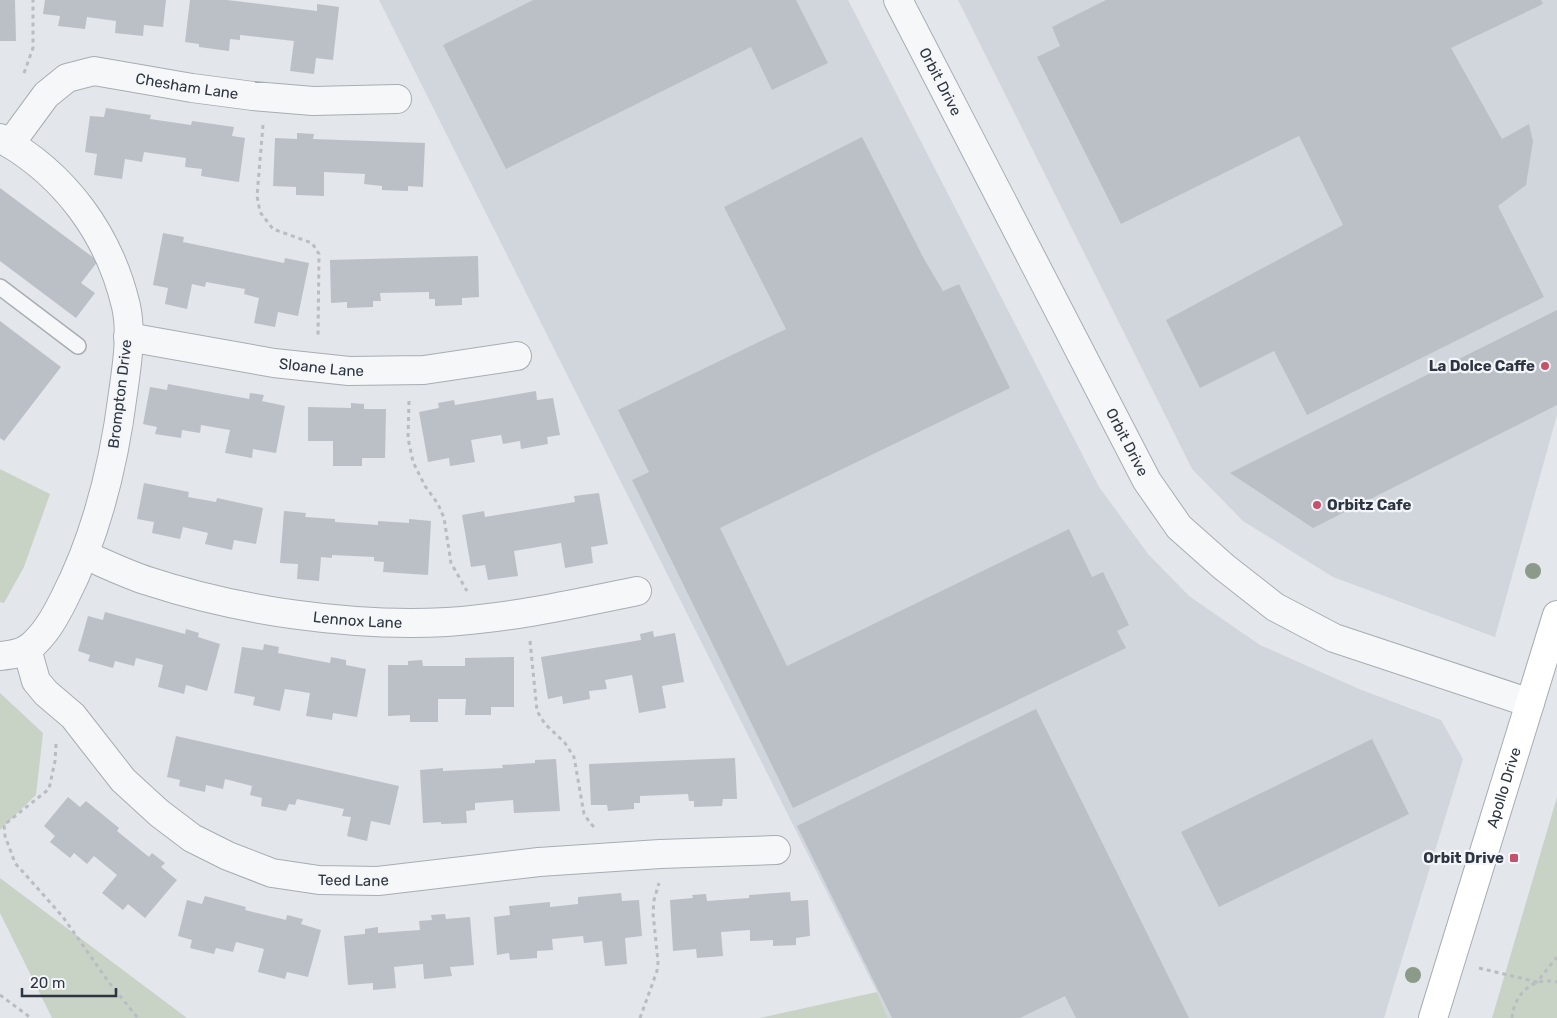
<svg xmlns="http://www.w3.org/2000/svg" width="1557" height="1018" font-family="Rubik,sans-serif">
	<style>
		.built { fill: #d1d6dc }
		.green { fill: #c9d3c5 }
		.building { fill: #bbc0c7 }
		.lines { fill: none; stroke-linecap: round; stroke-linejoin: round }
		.service-casing { stroke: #a8adb4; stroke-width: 18 }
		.minor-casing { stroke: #a8adb4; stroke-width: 30 }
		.secondary-casing { stroke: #a8adb4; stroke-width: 30 }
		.path { stroke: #b9bdc2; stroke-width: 3; stroke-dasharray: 4 4; stroke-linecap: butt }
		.service { stroke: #f6f7f9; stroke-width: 15 }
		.minor { stroke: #f6f7f9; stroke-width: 28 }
		.secondary { stroke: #fff; stroke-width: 28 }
		.tree { fill: #8b9a89 }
		.poi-dot { fill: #c5526a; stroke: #f3f5f8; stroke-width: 2 }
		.labels { text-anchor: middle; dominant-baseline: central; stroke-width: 4.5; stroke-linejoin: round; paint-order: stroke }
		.street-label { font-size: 15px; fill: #2c3541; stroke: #f3f5f8 }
		.poi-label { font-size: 15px; font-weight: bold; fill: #2c3541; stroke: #f3f5f8; text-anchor: end }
	</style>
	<rect width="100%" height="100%" fill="#e3e6ea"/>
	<!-- built -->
	<path class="built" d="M 379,0 L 848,0 L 1099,487 L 1148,554 L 1189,596 L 1260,645 L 1359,689 L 1441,720 L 1463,759 L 1384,1018 L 888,1018 L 877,992 Z
		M 958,0 L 1557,0 L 1557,415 L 1495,637 L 1333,577 L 1243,521 L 1192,469 Z"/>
	<!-- green -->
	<path class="green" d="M 0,469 L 50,494 L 24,567 L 4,603 L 0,602 Z
		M 0,693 L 43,733 L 36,795 L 0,830 Z
		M 1557,797 L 1557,1018 L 1492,1018 Z
		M 0,878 L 187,1018 L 52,1018 L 0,913 Z
		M 877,992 L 888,1018 L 760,1018 Z"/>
	<!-- building -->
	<path class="building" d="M 0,0 L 15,0 L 16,41 L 0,41 Z
		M 45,0 L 166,0 L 163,27 L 144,25 L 143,36 L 115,33 L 116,21 L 87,17 L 85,29 L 58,26 L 60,16 L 43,14 Z
		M 190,0 L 227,0 L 317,11 L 317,4 L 339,7 L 333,60 L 316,58 L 314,74 L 290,71 L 294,41 L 240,35 L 240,40 L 230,39 L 229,51 L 199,47 L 199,44 L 185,42 Z
		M 533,0 L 796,0 L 828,63 L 772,90 L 751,47 L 506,169 L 443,45 Z
		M 1106,0 L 1541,0 L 1543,4 L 1451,48 L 1502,139 L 1529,124 L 1533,141 L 1526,185 L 1498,206 L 1544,297 L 1307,415 L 1274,351 L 1200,388 L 1166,320 L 1343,225 L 1299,136 L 1121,224 L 1037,57 L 1060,46 L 1052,27 Z
		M 106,108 L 151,115 L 150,119 L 191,125 L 192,121 L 234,127 L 232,136 L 245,138 L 239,182 L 201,176 L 202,169 L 185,167 L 186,158 L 144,152 L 142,162 L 125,159 L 122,179 L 94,175 L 97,154 L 85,152 L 90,116 L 104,117 Z
		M 297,133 L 314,134 L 313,139 L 425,143 L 423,187 L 408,186 L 408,191 L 382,190 L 382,186 L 364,184 L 365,174 L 324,172 L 324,196 L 296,195 L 296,187 L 273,186 L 275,138 L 297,139 Z
		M 862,137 L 924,259 L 943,291 L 959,284 L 1010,388 L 720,528 L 787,666 L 1069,529 L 1092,577 L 1103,572 L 1129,625 L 1117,631 L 1126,648 L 793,808 L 632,480 L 649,472 L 618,410 L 786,329 L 724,207 Z
		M 0,188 L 98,261 L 81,283 L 95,293 L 76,318 L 0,261 Z
		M 163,233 L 184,237 L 183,242 L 284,263 L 285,258 L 309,263 L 298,316 L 278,312 L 275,327 L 254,323 L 259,298 L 244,294 L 245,289 L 206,282 L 205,287 L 192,284 L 187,309 L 165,304 L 168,288 L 153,285 Z
		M 478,256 L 479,297 L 462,298 L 462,305 L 435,306 L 435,299 L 429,299 L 429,292 L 380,293 L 381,301 L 373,301 L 373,307 L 347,308 L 347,302 L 331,303 L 330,260 Z
		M 1557,310 L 1557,405 L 1313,528 L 1230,473 Z
		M 0,321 L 61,367 L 4,441 L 0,438 Z
		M 168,384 L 249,399 L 250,393 L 264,395 L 262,401 L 285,406 L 276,453 L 253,449 L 252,458 L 225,453 L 230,430 L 201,425 L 200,433 L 182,430 L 181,438 L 155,434 L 157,427 L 143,424 L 150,387 L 167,390 Z
		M 536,391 L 537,400 L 553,398 L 560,435 L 547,437 L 548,444 L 521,449 L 520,441 L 503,444 L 501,435 L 471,440 L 475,462 L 450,466 L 449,458 L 428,462 L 419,412 L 439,408 L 438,403 L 454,400 L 455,405 Z
		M 351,403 L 364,404 L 364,409 L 386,409 L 385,458 L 362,458 L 362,466 L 333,466 L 333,441 L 308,441 L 308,407 L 351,408 Z
		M 144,483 L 189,492 L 188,497 L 216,502 L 217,498 L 263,508 L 256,544 L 234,540 L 232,550 L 205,544 L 208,533 L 183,527 L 180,539 L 152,533 L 154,522 L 137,519 Z
		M 599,493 L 608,544 L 591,547 L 593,563 L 565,568 L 561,543 L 514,551 L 518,576 L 488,580 L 485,565 L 471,567 L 462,515 L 484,511 L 485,517 L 575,502 L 574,496 Z
		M 284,511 L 306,513 L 305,517 L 335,519 L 335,522 L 378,525 L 378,521 L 409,523 L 409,519 L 431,521 L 428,575 L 383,572 L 384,562 L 374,561 L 374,557 L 332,555 L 332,558 L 321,557 L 319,581 L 297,579 L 298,564 L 280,563 Z
		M 105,612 L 185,634 L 186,629 L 199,633 L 198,637 L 220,644 L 207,691 L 186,685 L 184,694 L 158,687 L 163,665 L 136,658 L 134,666 L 115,661 L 113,668 L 88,661 L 90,655 L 78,651 L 88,616 L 103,620 Z
		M 653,631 L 654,637 L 675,633 L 684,682 L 662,686 L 666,708 L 639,713 L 632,675 L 605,680 L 607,689 L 589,691 L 590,699 L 563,704 L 562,696 L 548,699 L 541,657 L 641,640 L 640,634 Z
		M 264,644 L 279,647 L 278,653 L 330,663 L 331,657 L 346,660 L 346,665 L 366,669 L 357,717 L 333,713 L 332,720 L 306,716 L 310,693 L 285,689 L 280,711 L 253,705 L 255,697 L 234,693 L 242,647 L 263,650 Z
		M 514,657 L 514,707 L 491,707 L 491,715 L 465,715 L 466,699 L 438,699 L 438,722 L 410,722 L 410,715 L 388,716 L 388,665 L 408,665 L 408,661 L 422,660 L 423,666 L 465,666 L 465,658 Z
		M 1036,709 L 1189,1018 L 1076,1018 L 1065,996 L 1020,1018 L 892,1018 L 797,826 Z
		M 176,736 L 399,786 L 390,825 L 371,821 L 367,841 L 347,836 L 351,817 L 342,816 L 344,809 L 297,799 L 295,805 L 289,804 L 286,811 L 261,806 L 262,798 L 250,795 L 252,786 L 225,779 L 223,789 L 206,785 L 205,792 L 179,786 L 180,780 L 167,777 Z
		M 1372,739 L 1409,814 L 1219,907 L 1181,832 Z
		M 735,758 L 737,799 L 723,799 L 722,806 L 694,807 L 694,801 L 689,801 L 688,794 L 640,796 L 640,803 L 634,803 L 634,809 L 608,811 L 607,805 L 591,805 L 589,764 Z
		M 556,759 L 560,811 L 514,813 L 513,800 L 475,803 L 475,810 L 466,811 L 467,823 L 441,824 L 441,822 L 423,823 L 420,770 L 443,768 L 443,771 L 503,768 L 502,765 L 535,763 L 535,760 Z
		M 68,797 L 80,807 L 86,801 L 119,828 L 117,831 L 149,857 L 152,853 L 165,863 L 161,867 L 177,880 L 145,918 L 128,904 L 123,910 L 102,893 L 117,875 L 94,856 L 87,864 L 74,853 L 70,858 L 50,842 L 55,836 L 44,826 Z
		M 790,892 L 791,901 L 808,900 L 810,936 L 796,938 L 796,945 L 773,946 L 773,940 L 750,941 L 750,930 L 721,932 L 723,956 L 697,958 L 696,949 L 673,951 L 670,900 L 693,898 L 692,895 L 706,894 L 707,901 L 749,898 L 749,895 Z
		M 621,893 L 622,901 L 639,900 L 642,936 L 625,938 L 627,964 L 605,966 L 602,941 L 584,943 L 583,936 L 552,939 L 553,950 L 537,951 L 537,958 L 510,960 L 509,953 L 497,955 L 494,917 L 510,915 L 509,906 L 550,902 L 550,907 L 578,904 L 578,897 Z
		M 205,896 L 246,907 L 245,910 L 286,920 L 287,915 L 303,919 L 301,924 L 321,930 L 308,977 L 287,972 L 285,979 L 258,972 L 264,949 L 236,942 L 233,952 L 216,948 L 214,954 L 190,948 L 192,940 L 178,936 L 187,900 L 202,904 Z
		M 445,914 L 446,919 L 470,917 L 474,965 L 450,967 L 452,976 L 424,979 L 423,964 L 394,967 L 396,988 L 373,990 L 373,983 L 348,985 L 344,936 L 365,934 L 365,929 L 378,927 L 378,933 L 420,930 L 419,921 L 432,920 L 431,915 Z"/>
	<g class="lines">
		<defs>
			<path id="service" d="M 0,287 L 78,346"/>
			<g id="minor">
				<path id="s1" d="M 898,0 L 1147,481 L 1179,527 L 1224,567 L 1275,607 L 1334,638 L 1530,703"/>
				<path d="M 0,138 C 65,174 109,234 126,306 C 132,333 127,365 123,393 C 114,464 97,535 64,599 C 55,617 45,635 29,648 C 21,654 9,655 0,656"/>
				<path id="s2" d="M 10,144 L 46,95 L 67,78 L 94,71 L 192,88 L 253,96 L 313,101 L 397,99"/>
				<path id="s3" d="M 128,337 L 274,363 L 349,371 L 424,370 L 517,356"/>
				<path id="s4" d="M 85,555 C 106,564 126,574 148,581 C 239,611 351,627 447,622 C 511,618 574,604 637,591"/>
				<path id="s5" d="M 27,649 L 36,681 L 46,693 L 73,716 L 123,780 L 159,813 L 192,838 L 228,856 L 272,873 L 319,880 L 378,881 L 539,862 L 660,854 L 776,850"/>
			</g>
			<g id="secondary">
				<path id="s6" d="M 1433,1018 L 1557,615"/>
			</g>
		</defs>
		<!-- service casing -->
		<use href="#service" class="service-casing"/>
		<!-- minor casing -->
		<use href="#minor" class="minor-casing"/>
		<!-- secondary casing -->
		<use href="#secondary" class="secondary-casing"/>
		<!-- path -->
		<path class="path" d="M 24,73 L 33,48 L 33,0
			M 263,125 L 257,196 L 260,212 L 273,229 L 312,243 L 319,254 L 318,337
			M 409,401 L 408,438 L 413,462 L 425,486 L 438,504 L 444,518 L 451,563 L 467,591
			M 530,641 L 537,711 L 545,724 L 565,743 L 574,757 L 584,814 L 591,824 L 596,829
			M 56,744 L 55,761 L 49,789 L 4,825 L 5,836 L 15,863 L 63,917 L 110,984 L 138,1018
			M 1479,968 L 1537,982 L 1557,957
			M 0,995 L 31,1018
			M 640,1018 L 657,971 L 658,962 L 653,913 L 654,900 L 659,883
			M 1512,1018 C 1514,995 1532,976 1557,982"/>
		<!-- service -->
		<use href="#service" class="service"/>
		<!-- minor -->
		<use href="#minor" class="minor"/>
		<!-- secondary -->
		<use href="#secondary" class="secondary"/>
	</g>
	<!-- trees -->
	<g class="tree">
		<circle cx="1533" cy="571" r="8"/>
		<circle cx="1413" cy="975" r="8"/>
	</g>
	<!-- markers -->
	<g class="poi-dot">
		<circle cx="1545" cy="366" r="5"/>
		<circle cx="1317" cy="505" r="5"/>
		<rect x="1509" y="853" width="10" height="10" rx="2.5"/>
	</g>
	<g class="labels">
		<!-- street labels -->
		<g class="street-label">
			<text stroke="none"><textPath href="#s1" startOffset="92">Orbit Drive</textPath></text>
			<text stroke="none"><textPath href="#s2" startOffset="210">Chesham Lane</textPath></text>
			<text stroke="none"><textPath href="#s3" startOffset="196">Sloane Lane</textPath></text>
			<text transform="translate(120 394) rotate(-83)">Brompton Drive</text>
			<text stroke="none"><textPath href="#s1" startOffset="498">Orbit Drive</textPath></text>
			<text stroke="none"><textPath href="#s4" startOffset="282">Lennox Lane</textPath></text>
			<text stroke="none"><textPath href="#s6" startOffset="241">Apollo Drive</textPath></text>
			<text stroke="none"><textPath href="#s5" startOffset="425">Teed Lane</textPath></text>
		</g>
		<!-- poi labels -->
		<g class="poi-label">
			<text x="1535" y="366">La Dolce Caffe</text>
			<text x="1327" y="505" text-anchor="start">Orbitz Cafe</text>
			<text x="1504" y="858">Orbit Drive</text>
		</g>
	</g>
	<!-- scale -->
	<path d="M22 988v8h94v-8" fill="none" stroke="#2c3541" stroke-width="2.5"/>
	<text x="30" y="988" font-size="15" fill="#2c3541" stroke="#f3f5f8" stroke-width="4" paint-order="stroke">20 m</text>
</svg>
